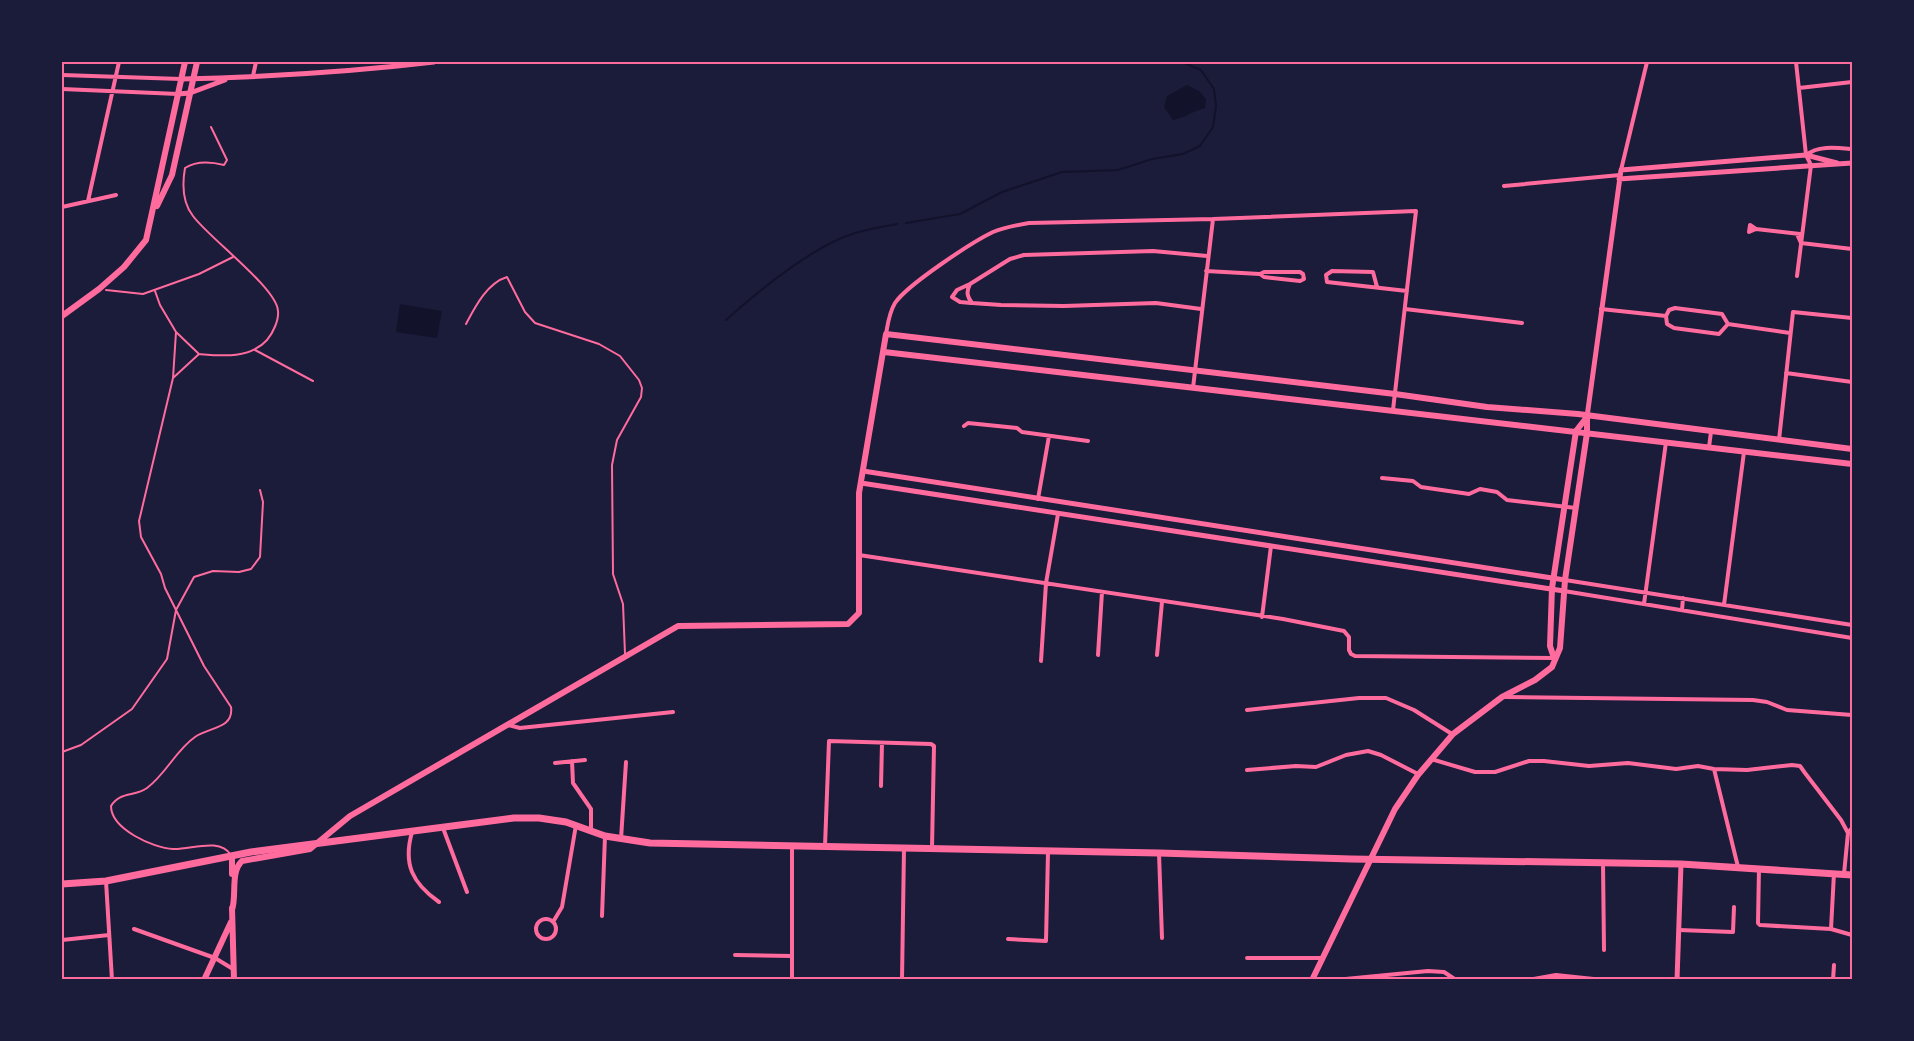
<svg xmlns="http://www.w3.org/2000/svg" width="1914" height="1041" font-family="Arial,sans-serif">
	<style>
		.water { fill: #12122b }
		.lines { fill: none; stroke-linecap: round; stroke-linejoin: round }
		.stream { stroke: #12122b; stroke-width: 2 }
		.service { stroke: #ff6b9d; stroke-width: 2 }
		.minor { stroke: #ff6b9d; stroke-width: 4 }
		.tertiary { stroke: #ff6b9d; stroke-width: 5 }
		.secondary { stroke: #ff6b9d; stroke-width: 6 }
		.primary { stroke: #ff6b9d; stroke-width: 7 }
		.neatline { fill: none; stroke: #ff6b9d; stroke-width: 2 }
	</style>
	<rect width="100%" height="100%" fill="#1b1b3a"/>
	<!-- water -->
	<path class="water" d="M 1187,85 L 1199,91 L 1206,99 L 1205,108 C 1193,111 1187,117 1173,120 L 1164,107 L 1167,96 Z
		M 400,304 L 442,311 L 437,338 L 396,332 Z"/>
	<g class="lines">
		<!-- stream -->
		<path class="stream" d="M 906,223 L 960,214 L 1002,192 L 1062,172 L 1118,170 L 1152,159 L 1183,154 L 1200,146 L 1213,127 L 1216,106 L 1214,89 L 1201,70 L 1182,62
			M 726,320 C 757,292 812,247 852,234 C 866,229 882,227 897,224"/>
		<!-- service -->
		<path class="service" d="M 106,290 L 143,294 L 199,274 L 233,257
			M 466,324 C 475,307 487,283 507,277 L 525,312 L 535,323 L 599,344 L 620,356 L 639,380 L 642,388 L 641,397 L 617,440 L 612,465 L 613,574 L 623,604 L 625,654
			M 255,350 L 313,381
			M 199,354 C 222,356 250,359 267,340 C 273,333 279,320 278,311 C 277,288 209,238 193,216 C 182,202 182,185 185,168 C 196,161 212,162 224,165 L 227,160 L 211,127
			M 173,378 L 199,354 L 176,332
			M 62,752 L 81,745 L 132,709 L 167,659 L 176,610 L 165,588 L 161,574 L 141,537 L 139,521 L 173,378 L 176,332 L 160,305 L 155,291
			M 231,855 C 219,837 191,850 173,849 C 153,848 111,829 111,806 C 120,791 135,797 147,788 C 166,774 176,750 195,737 C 209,727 234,729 231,707 L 204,666 L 176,610 L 194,577 L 213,571 L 239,572 L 251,569 L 260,557 L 263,502 L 260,490"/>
		<!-- minor -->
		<path class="minor" d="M 1796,62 L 1806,155 L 1811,165 L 1797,276
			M 62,75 L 181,79
			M 253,76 L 256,62
			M 1799,88 L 1852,82
			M 62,89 L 178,94
			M 1807,155 C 1817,145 1839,148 1852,149
			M 1621,170 L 1647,62
			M 1504,186 L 1620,175
			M 88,201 L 119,62
			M 62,207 L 116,195
			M 1750,225 L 1756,229 L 1749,232 Z
			M 1756,229 L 1800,234
			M 1797,234 L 1801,243 L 1852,249
			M 1206,271 L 1260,274 L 1264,272 L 1300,272 L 1303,274 L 1304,279 L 1300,281 L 1264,277 L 1260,274
			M 970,284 L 957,290 L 952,297 L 960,302 L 971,303
			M 1377,287 L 1373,272 L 1332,271 L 1326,275 L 1327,282 L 1407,291
			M 1201,309 L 1156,303 L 1064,306 L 1001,305 L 972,303 C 967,296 966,292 970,284 L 1010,259 L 1024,255 L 1153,251 L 1207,256
			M 1405,309 L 1522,323
			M 1601,309 L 1666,316
			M 1666,316 L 1667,324 L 1674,328 L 1719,334 L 1728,324
			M 1666,316 L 1669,310 L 1675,308 L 1722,314 L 1728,324
			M 1728,324 L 1790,333
			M 886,334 C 888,323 889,313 895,303 C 907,285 972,242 993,232 C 1005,227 1017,225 1029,223 L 1213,219 L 1416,211 L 1393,410
			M 1786,373 L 1852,382
			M 1193,388 L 1213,219
			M 964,426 L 968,423 L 1017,428 L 1022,432 L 1088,441
			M 1779,440 L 1793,312 L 1852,318
			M 1709,447 L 1711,432
			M 1382,478 L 1413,481 L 1421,487 L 1469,494 L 1480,489 L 1497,492 L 1507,500 L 1576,508
			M 1038,499 L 1049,436
			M 859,555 L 1283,619 L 1344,631 L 1349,637 L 1349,650 L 1351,654 L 1355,656 L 1554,658
			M 1565,580 L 1852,625
			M 1564,591 L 1852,638
			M 1644,604 L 1666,442
			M 1724,605 L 1744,452
			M 1682,610 L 1683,598
			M 1262,617 L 1271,546
			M 1098,655 L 1102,592
			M 1157,655 L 1162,602
			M 1041,661 L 1046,583 L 1058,514
			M 1506,697 L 1753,700 L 1767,702 L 1787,710 L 1852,715
			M 1247,710 L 1359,698 L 1386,698 L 1414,710 L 1452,734
			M 508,725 L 520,728 L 673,712
			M 1431,759 L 1475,772 L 1495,772 L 1529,761 L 1544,761 L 1589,766 L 1628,763 L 1676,769 L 1698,766 L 1714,769 L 1747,770 L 1792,765 L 1800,766 L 1805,773 L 1841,820 L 1848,833
			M 572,761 L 573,783 L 591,809 L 591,830
			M 555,763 L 585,760
			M 1714,769 L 1738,867
			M 1247,770 L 1296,766 L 1316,767 L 1346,755 L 1368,751 L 1381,755 L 1418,774
			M 881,786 L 882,743
			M 443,828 L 467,892
			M 412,832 C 403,864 412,883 439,902
			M 621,839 L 626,762
			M 825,846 L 829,741 L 931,744 L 934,746 L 932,848
			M 1159,853 L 1162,938
			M 1603,863 L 1604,950
			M 1759,868 L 1758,923 L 1760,925 L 1831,929 L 1852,935
			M 1844,874 L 1848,833 L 1852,828
			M 106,881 L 112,980
			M 602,916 L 605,836
			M536 929a10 10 0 1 1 20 0a10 10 0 1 1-20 0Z
			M 553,922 L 562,907 L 576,825
			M 134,929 L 215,958 L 233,969
			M 1831,929 L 1834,873
			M 1679,930 L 1733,932 L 1734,907
			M 1008,939 L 1046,941 L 1048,852
			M 62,940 L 109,935
			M 735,955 L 792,956
			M 1247,958 L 1322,958
			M 792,980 L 792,846
			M 902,980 L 904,848
			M 1335,980 L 1428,971 L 1444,972 L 1456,980
			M 1528,980 L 1556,975 L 1603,980
			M 1641,980 L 1664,980
			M 1833,980 L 1834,965"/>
		<!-- tertiary -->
		<path class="tertiary" d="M 182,79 C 266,77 350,72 434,62
			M 178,94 L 190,93 L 225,80
			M 1619,179 L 1852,163
			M 1587,417 L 1621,170 L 1806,155 L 1837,163
			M 863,471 L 1565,580
			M 861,483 L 1564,591
			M 1677,980 L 1681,864"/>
		<!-- secondary -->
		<path class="secondary" d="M 157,206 L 172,175 L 197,62
			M 62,316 L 99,289 L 124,267 L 146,240 L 185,62
			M 884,352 L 1852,464
			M 1554,658 L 1550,646 L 1552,588 L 1576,431 L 1587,417
			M 232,856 L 232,874
			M 232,908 L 234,980
			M 232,910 C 237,895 230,872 242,861 L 310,849 L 350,816 L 678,626 L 848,624 L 859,613 L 859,493 L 886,334 L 1395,394 L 1487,407 L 1578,414 L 1852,449
			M 204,980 L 231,922
			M 1312,980 L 1395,809 L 1418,775 L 1453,734 L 1502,697 L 1535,680 L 1552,667 L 1560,648 L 1565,580 L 1587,433 L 1587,417"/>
		<!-- primary -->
		<path class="primary" d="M 62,884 L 106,881 L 251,852 L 514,818 L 539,818 L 566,822 L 605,836 L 650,843 L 1159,853 L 1351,859 L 1681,864 L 1852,875"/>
	</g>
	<!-- border -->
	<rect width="1914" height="1041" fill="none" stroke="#1b1b3a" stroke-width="126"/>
	<rect x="63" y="63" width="1788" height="915" class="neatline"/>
</svg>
